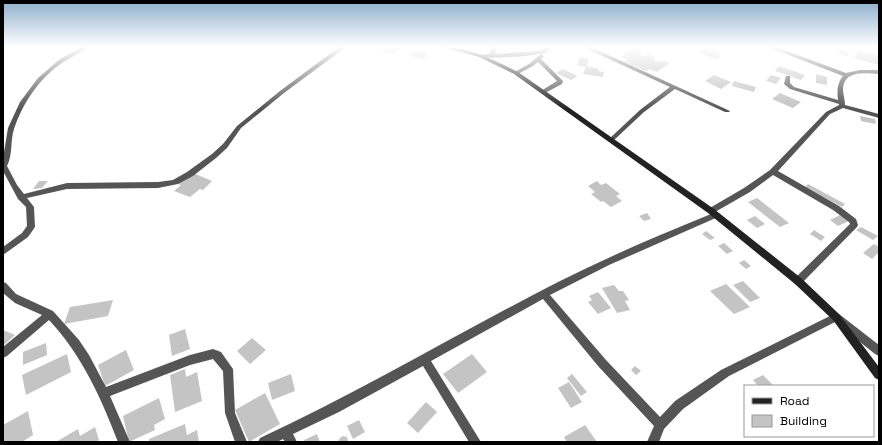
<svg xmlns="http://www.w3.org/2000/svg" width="882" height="445" font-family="'Space Grotesk',sans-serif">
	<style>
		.building { fill: #c4c4c4 }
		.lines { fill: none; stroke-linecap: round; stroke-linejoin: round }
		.street { fill: #555; fill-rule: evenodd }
		.secondary { fill: #222; fill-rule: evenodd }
	</style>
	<rect width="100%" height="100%" fill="#fff"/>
	<!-- building -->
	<path class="building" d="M 403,47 L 395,54 L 379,51 L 382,48 Z
		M 704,47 L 719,51 L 717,54 L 721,55 L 718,59 L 699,53 Z
		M 634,48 L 643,52 L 639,54 L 644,56 L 648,54 L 656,57 L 653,59 L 659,62 L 662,60 L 670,63 L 657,72 L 649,69 L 646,71 L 625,62 L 628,60 L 621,57 Z
		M 840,49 L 850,52 L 847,56 L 837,53 Z
		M 859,50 L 879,56 L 879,65 L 854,58 Z
		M 415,51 L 428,53 L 424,59 L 410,56 Z
		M 580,57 L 589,59 L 586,67 L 577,65 Z
		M 586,66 L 599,69 L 598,71 L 604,72 L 603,77 L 583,74 Z
		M 779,66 L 805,75 L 801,80 L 775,71 Z
		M 563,69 L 578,76 L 571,80 L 556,73 Z
		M 816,74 L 827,77 L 827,85 L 816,83 Z
		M 714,75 L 731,82 L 721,89 L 705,81 Z
		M 771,75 L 781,78 L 776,84 L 766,81 Z
		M 734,81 L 756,87 L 754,92 L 732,86 Z
		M 780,93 L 801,102 L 793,108 L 772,99 Z
		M 860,116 L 875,119 L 876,124 L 861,121 Z
		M 193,173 L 212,181 L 203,190 L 200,189 L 190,197 L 174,191 L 181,185 L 178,184 Z
		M 39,181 L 48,181 L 42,188 L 33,189 Z
		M 597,181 L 601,185 L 606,183 L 620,194 L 616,196 L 622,201 L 611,207 L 603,201 L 601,202 L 591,194 L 595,192 L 588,186 Z
		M 808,184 L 845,204 L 842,207 L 805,187 Z
		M 757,198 L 789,223 L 780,227 L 748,202 Z
		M 647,213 L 651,219 L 644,221 L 639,216 Z
		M 840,215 L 849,221 L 838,226 L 830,220 Z
		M 755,216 L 765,224 L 757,228 L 747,220 Z
		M 861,227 L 878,236 L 873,240 L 856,230 Z
		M 814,230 L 825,237 L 821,241 L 810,234 Z
		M 706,231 L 715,238 L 710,240 L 702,234 Z
		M 724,243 L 733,251 L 727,254 L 718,246 Z
		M 874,244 L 879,247 L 879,252 L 872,259 L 863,253 Z
		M 744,260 L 751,266 L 746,269 L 739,263 Z
		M 743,281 L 760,298 L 750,302 L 733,285 Z
		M 726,284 L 750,307 L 734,314 L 710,291 Z
		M 614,285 L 619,291 L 623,291 L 629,300 L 625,301 L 630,310 L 617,313 L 602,288 Z
		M 598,292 L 611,308 L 598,314 L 588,302 L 592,300 L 589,296 Z
		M 113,300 L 108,316 L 64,324 L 70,307 Z
		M 185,329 L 190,349 L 172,356 L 169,335 Z
		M 3,330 L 15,335 L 3,346 Z
		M 252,338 L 266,350 L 250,364 L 237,351 Z
		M 46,343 L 47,355 L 23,365 L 23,352 Z
		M 126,350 L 134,370 L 105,386 L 98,365 Z
		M 67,354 L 71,372 L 26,395 L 22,375 Z
		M 472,354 L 487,372 L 458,393 L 443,374 Z
		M 635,366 L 641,371 L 636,375 L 631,370 Z
		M 185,369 L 186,377 L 197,372 L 202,401 L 175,412 L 170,375 Z
		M 291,374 L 295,391 L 272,400 L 268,383 Z
		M 572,374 L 587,392 L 581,396 L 567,378 Z
		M 763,375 L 774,386 L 758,386 L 753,380 Z
		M 569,382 L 582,402 L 571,408 L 558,388 Z
		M 265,393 L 280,424 L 249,442 L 235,410 Z
		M 159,398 L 165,419 L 154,425 L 155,430 L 129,442 L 123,416 Z
		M 426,402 L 437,412 L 418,433 L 407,423 Z
		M 28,411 L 33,435 L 22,442 L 3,442 L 3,425 Z
		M 359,420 L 365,432 L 353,439 L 347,426 Z
		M 185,424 L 187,435 L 197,430 L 199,442 L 149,442 L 149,439 Z
		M 585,425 L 597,442 L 567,442 L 564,437 Z
		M 95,427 L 99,440 L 96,442 L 56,442 L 78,429 L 80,436 Z
		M 317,434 L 320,442 L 305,442 L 304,440 Z
		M 343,436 L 347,437 L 348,442 L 338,442 L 340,438 Z"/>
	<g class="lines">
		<!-- street -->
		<path class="street" d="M 82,47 L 90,47 C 82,52 73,56 65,61 C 41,76 23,102 14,129 C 10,141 13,154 7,166 L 17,185 L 24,194 L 67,183 L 158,182 L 173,180 L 187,172 L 212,154 L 223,144 L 237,126 L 280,91 L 339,47 L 346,47 L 284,93 L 241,128 L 227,148 L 216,158 L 193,176 L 178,184 L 158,188 L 67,189 L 27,198 L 34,207 L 35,227 L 28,237 L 3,255 L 3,247 L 22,233 L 27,226 L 26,207 L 18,199 L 3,171 L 3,158 L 8,128 L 20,102 L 38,78 L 60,59 Z
			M 491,47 L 497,47 L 495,54 L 537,51 C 543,50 546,47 553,47 C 550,49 548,52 545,53 C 534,56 491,59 479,57 L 479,55 L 490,54 Z
			M 583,47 L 591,47 L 730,111 L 729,112 L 725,112 L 675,89 L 644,112 L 613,141 L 609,141 L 609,139 L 640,110 L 670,87 Z
			M 768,47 L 776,47 L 846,73 L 860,70 L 879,70 L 879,74 C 865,73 844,70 843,89 C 843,94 845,100 845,105 L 879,114 L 879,118 L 843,108 L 830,114 L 778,171 L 839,206 L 856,219 L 858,225 L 857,227 L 801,284 L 798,285 L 795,284 L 794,281 L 795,278 L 850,224 L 849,222 L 833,210 L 773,175 L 750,192 L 715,212 L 719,215 L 718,217 L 609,265 L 550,295 L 606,360 L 660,417 L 675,401 L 721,370 L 836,313 L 839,314 L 879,345 L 879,356 L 875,354 L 835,322 L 729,376 L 683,409 L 664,429 L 659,442 L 647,442 L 654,426 L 598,366 L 543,299 L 431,361 L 481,442 L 469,442 L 423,366 L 339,412 L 293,434 L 297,442 L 285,442 L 283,439 L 277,442 L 258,442 L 260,438 C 362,391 458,333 558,282 C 608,257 659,235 711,214 L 707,211 L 708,209 L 744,188 L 770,170 L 826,112 L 839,105 L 839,104 L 790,89 L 784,84 L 786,76 L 790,76 L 790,83 L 794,87 L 838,100 C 837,90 837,84 843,76 Z
			M 541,54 L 544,56 L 541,59 L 563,81 L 562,84 L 543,94 L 540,92 L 541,91 L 557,81 L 538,62 L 533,66 L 518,74 L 513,73 L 529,64 Z
			M 3,282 L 6,283 L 16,294 L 53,311 L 79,340 L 89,355 L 106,387 L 190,355 L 213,349 L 221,352 L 233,369 L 235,413 L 247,442 L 235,442 L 225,413 L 223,371 L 213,359 L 190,365 L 110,396 L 130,442 L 118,442 C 101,398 82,355 49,320 L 7,356 L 3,358 L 3,347 L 42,315 L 15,303 L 3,293 Z"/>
		<!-- secondary -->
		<path class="secondary" d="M 442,47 C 470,47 494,60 518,72 L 714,209 L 801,278 L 839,314 L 879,367 L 879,380 L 875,378 L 833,320 L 795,284 L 708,213 L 514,74 L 479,57 Z"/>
	</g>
	<!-- sky -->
	<linearGradient id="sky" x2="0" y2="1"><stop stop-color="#8cadcc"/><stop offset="0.43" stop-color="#fff"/><stop offset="1" stop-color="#fff" stop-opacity="0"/></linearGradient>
	<rect width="882" height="109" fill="url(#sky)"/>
	<!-- border -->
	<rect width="882" height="445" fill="none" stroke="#000000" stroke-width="8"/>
	<!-- legend -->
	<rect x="744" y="385" width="130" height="52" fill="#ffffff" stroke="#999999"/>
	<rect x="752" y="398" width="20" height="6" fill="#222222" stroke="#999999"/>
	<text x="780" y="405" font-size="12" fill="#000000">Road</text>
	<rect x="752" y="415" width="20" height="12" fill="#c4c4c4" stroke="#999999"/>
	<text x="780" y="425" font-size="12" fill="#000000">Building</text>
</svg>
